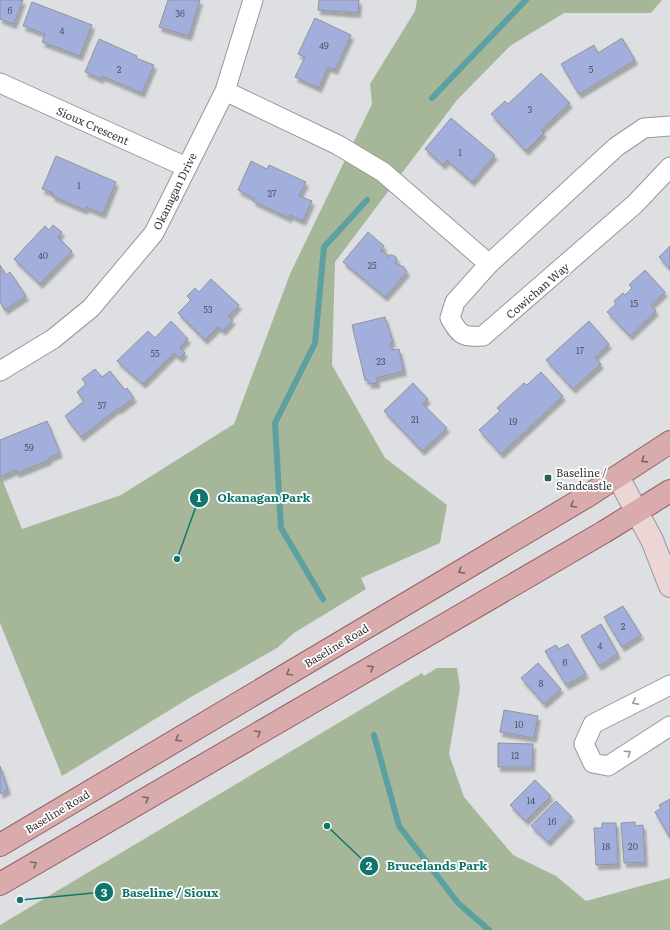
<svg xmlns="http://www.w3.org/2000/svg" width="670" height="930" font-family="Literata,serif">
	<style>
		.green { fill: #a5b798 }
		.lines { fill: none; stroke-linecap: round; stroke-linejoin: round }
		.stream { stroke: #5da0a2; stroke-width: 6 }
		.building { fill: #a2afdd; stroke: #939498; filter: url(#shadow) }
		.street-casing { stroke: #96989c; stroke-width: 21 }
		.secondary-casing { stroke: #96989c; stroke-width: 24 }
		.primary-casing { stroke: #915e5f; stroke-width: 24 }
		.street { stroke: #fff; stroke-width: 19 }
		.secondary { stroke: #ecd5d5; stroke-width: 22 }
		.primary { stroke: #daabac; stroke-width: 22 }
		.oneway { stroke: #786567 }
		.oneway2 { stroke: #9b9b9c }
		.poi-dot { fill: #29634b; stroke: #fff; stroke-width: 1.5 }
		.labels { text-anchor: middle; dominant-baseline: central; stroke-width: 3.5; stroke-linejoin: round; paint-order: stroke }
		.number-label { font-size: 9px; fill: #525562 }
		.street-label { font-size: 11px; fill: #373739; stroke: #fff }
		.poi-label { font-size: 11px; fill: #373739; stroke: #fff; text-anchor: start }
		.leader { fill: none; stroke: #0f766e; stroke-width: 1.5 }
		.callout-dot { fill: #0f766e; stroke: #fff; stroke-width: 1.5 }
		.mark-label { font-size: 12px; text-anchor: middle; font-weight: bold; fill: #fff }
		.callout-label { font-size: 12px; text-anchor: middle; font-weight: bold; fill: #0f766e; stroke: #fff; stroke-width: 3.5; stroke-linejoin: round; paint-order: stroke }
	</style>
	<defs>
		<filter id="shadow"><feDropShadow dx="2.5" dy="4.5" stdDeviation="1" flood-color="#0004"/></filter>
	</defs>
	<rect width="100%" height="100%" fill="#dddfe3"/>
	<!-- green -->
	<path class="green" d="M 417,0 L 662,0 L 651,13 L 564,13 L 510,46 L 457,100 L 335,262 L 332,365 L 385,458 L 447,505 L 440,543 L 361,578 L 366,589 L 294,633 L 277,648 L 191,697 L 62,776 L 0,623 L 0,474 L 22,529 L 121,495 L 234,424 L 290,274 L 372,104 L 370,84 L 415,11 Z
		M 437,668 L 457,668 L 460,688 L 449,754 L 464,797 L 513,855 L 556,876 L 586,901 L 670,878 L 670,930 L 0,930 L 0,925 L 422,673 L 424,676 Z"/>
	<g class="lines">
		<!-- stream -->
		<path class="stream" d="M 432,98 L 526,0
			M 323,599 L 281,528 L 275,423 L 315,343 L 324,247 L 367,200
			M 374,735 L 399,826 L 458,903 L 489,930"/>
	</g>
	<!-- building -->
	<path class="building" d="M 0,0 L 23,0 L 14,24 L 0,19 Z
		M 168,0 L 200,0 L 189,36 L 159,27 Z
		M 319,0 L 359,0 L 358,13 L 318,10 Z
		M 32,2 L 92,25 L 80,56 L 42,42 L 45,34 L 23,26 Z
		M 315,18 L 351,35 L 335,70 L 328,67 L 319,88 L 295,77 L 305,57 L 298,54 Z
		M 622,38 L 635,60 L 579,94 L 561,64 L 594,45 L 598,53 Z
		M 99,39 L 137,56 L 136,58 L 154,65 L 142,93 L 102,76 L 101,79 L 85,72 Z
		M 541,73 L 570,103 L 541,130 L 544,133 L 526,151 L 491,114 L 505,101 L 508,104 Z
		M 451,118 L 495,155 L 472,182 L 447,160 L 443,165 L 425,149 Z
		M 56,156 L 116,182 L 103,214 L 86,207 L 85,210 L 52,196 L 53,193 L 42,189 Z
		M 251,161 L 267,169 L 269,165 L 306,182 L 299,196 L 312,201 L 303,221 L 290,215 L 289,218 L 253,201 L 254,198 L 238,190 Z
		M 53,225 L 62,232 L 58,237 L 72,251 L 40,284 L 14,259 L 45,226 L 49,230 Z
		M 368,232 L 384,246 L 380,251 L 383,251 L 387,254 L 388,257 L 389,255 L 392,255 L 396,257 L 397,260 L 395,263 L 404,267 L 407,272 L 385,297 L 343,262 Z
		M 670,246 L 670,269 L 659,257 Z
		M 0,265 L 6,275 L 10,272 L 26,296 L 5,310 L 0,302 Z
		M 645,270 L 665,292 L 651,305 L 656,311 L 630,336 L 607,312 L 616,304 L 614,301 L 623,293 L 625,295 L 632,288 L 629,285 Z
		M 211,279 L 239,305 L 228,317 L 233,320 L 223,331 L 218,327 L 205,340 L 178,313 L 191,300 L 187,296 L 195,288 L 199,292 Z
		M 385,317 L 393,342 L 391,343 L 390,345 L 391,349 L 393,349 L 393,350 L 399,349 L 404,371 L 376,378 L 378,383 L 369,384 L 368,380 L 365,380 L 352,325 Z
		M 171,321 L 188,339 L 180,347 L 185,353 L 180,358 L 174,353 L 143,384 L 117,361 L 148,331 L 155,338 Z
		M 589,321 L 609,344 L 595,357 L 601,364 L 573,389 L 546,360 Z
		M 95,369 L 102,377 L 110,371 L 125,390 L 127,388 L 134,398 L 118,410 L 118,408 L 81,437 L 65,416 L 84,401 L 77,392 L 86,384 L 82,379 Z
		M 541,372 L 563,396 L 501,454 L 479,430 L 500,411 L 497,408 L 524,383 L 527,385 Z
		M 413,383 L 428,399 L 423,404 L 447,428 L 422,451 L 384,411 Z
		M 47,421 L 60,453 L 49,458 L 49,460 L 17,473 L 16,470 L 0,477 L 0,440 Z
		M 623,606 L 641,635 L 622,647 L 604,617 Z
		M 601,624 L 618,654 L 599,666 L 581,636 Z
		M 568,644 L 586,674 L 566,685 L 545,651 L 556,645 L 559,649 Z
		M 538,663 L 561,689 L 544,704 L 521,678 Z
		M 504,710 L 538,716 L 534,738 L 500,732 Z
		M 498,743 L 533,744 L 532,767 L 498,767 Z
		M 0,766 L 8,790 L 0,794 Z
		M 535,780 L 551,796 L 526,821 L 510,805 Z
		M 670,799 L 670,838 L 655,812 L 661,808 L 659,805 Z
		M 556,801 L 572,817 L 548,842 L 531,826 Z
		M 635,822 L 635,826 L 643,825 L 645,862 L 624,863 L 621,823 Z
		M 602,823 L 616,823 L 618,864 L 596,865 L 594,828 L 602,828 Z"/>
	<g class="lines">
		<defs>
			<path id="street" d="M 0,83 L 186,167
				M 225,91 L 338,145 L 383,172 L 489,264
				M 670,126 L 644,128 L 616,147 L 489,264 L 455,302 L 450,318 C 460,336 463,337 483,336 L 635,204 L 670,167
				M 0,371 L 53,339 L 91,308 L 154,233 L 225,91 L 253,0
				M 670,685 L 593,724 L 584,744 L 593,763 L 608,766 L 670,726"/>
			<path id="secondary" d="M 618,477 L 652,540 L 670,586"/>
			<path id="primary" d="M 0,845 L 589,495 L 670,442
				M 0,884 L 604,532 L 670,491"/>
		</defs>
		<!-- street casing -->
		<use href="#street" class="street-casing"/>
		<!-- secondary casing -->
		<use href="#secondary" class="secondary-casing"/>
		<!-- primary casing -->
		<use href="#primary" class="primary-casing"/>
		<!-- street -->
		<use href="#street" class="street"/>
		<!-- secondary -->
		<use href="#secondary" class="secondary"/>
		<!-- primary -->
		<use href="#primary" class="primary"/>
	</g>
	<!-- one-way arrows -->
	<defs><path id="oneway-chevron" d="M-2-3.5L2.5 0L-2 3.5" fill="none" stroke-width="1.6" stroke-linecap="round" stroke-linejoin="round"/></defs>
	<g class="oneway">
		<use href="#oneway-chevron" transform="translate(644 460) rotate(147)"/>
		<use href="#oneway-chevron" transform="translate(573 505) rotate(149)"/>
		<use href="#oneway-chevron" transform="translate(461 571) rotate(149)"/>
		<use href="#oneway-chevron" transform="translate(371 668) rotate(-30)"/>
		<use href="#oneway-chevron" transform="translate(289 673) rotate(149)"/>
		<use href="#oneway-chevron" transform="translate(258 733) rotate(-30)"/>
		<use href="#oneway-chevron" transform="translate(178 739) rotate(149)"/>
		<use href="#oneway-chevron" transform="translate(146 799) rotate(-30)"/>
		<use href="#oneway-chevron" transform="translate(34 864) rotate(-30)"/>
	</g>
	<g class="oneway2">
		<use href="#oneway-chevron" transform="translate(635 702) rotate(152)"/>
		<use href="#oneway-chevron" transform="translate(628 753) rotate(-34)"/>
	</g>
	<!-- markers -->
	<rect class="poi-dot" x="544" y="474" width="8" height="8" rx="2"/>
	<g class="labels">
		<!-- number labels -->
		<g class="number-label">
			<text x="10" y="10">6</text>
			<text x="180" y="13">36</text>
			<text x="62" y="30">4</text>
			<text x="324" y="45">49</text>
			<text x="119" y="69">2</text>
			<text x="591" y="69">5</text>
			<text x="530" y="109">3</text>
			<text x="460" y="152">1</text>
			<text x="79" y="185">1</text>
			<text x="272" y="193">27</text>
			<text x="43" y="255">40</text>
			<text x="372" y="265">25</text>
			<text x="634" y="303">15</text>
			<text x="208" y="309">53</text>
			<text x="580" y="350">17</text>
			<text x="155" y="353">55</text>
			<text x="381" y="361">23</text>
			<text x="102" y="405">57</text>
			<text x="415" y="419">21</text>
			<text x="513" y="421">19</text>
			<text x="29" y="447">59</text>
			<text x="623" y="626">2</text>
			<text x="600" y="645">4</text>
			<text x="565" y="662">6</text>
			<text x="541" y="683">8</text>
			<text x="519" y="724">10</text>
			<text x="515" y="755">12</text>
			<text x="531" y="800">14</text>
			<text x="552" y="821">16</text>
			<text x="606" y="846">18</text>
			<text x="633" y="846">20</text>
		</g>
		<!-- street labels -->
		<g class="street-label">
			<text transform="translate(93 125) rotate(24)">Sioux Crescent</text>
			<text transform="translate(174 191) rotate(-64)">Okanagan Drive</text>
			<text transform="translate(537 290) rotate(-41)">Cowichan Way</text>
			<text transform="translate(336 645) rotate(-31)">Baseline Road</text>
			<text transform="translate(57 811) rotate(-31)">Baseline Road</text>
		</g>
		<!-- poi labels -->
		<g class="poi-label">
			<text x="556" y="472">Baseline /<tspan x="556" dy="13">Sandcastle</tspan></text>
		</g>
	</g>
	<!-- callouts -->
	<path class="leader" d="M177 559L199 498M327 826L369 866M20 900L104 892"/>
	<g class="callout-dot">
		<circle cx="177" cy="559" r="4"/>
		<circle cx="327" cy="826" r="4"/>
		<circle cx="20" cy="900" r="4"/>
		<circle cx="199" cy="498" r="10"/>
		<circle cx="369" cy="866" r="10"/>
		<circle cx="104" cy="892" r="10"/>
	</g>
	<g class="mark-label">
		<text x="199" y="502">1</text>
		<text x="369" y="870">2</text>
		<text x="104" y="897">3</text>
	</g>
	<g class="callout-label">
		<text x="264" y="502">Okanagan Park</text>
		<text x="437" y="870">Brucelands Park</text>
		<text x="170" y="897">Baseline / Sioux</text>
	</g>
</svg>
